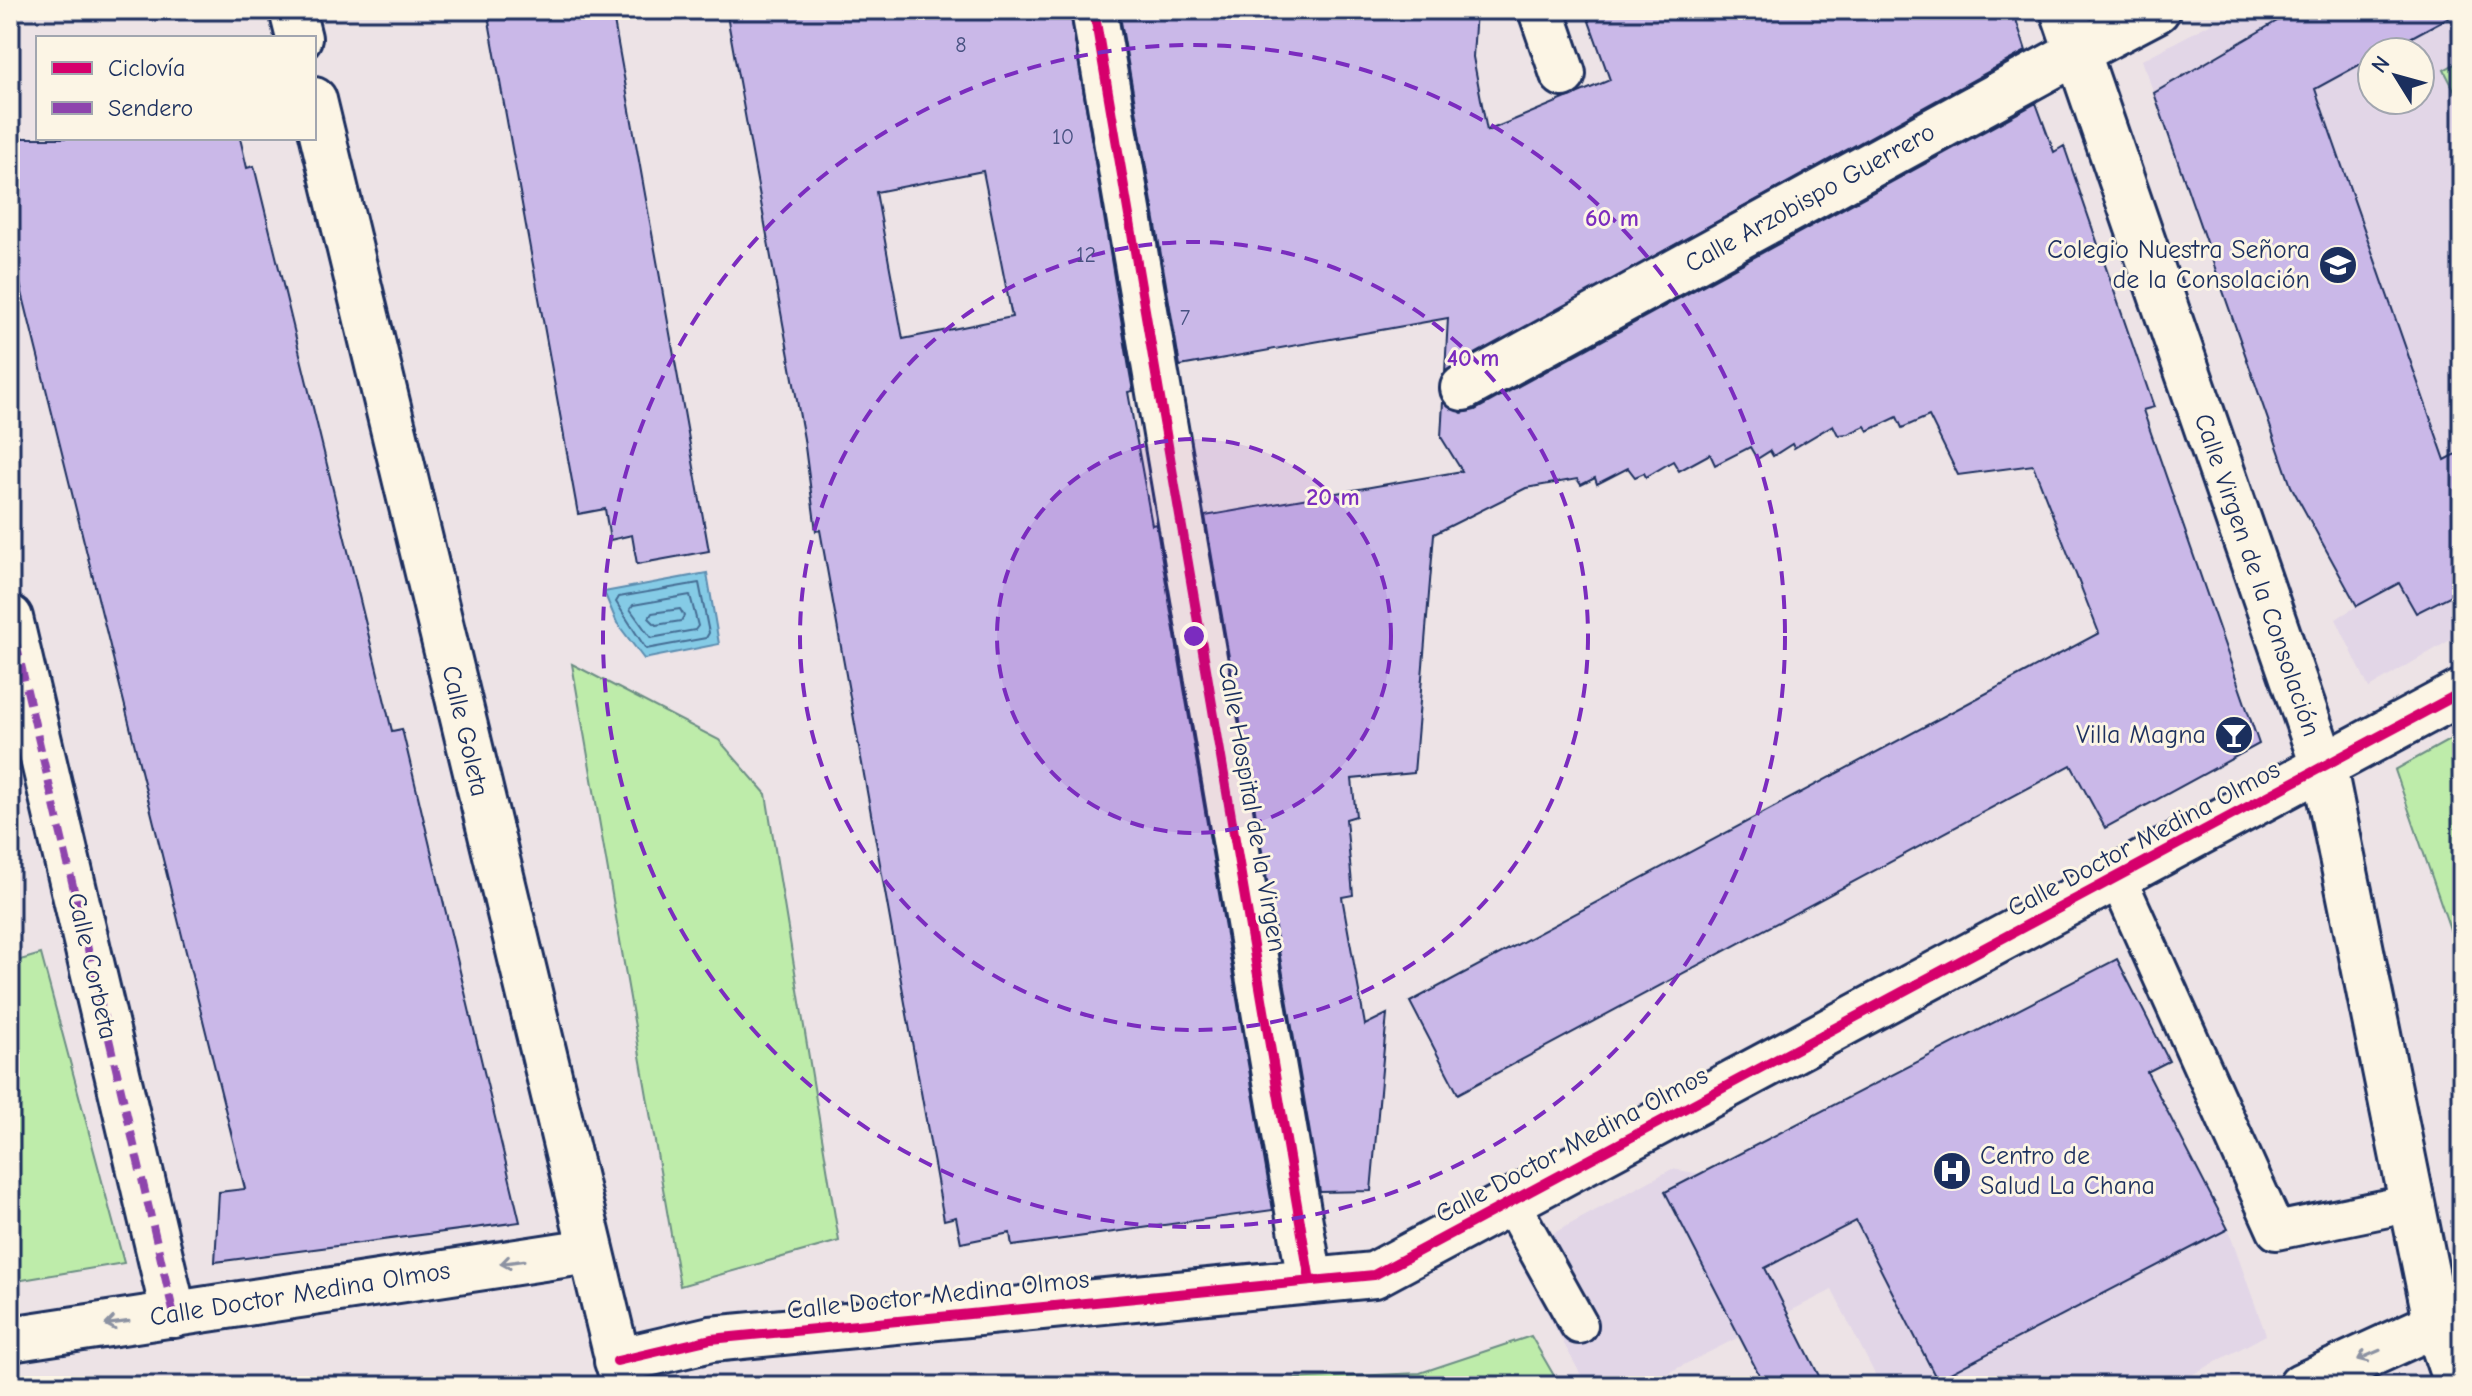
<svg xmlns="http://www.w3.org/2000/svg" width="2472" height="1396" font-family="'Comic Neue',sans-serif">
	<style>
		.built { fill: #e2d6e7; fill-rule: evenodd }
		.green { fill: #beecaa; stroke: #6c8e84; stroke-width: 2 }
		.water { fill: #85cbe6; stroke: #5b8db0; stroke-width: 2 }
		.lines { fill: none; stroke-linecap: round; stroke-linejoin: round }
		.shore { stroke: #456d94; stroke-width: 2 }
		.building { fill: #cab8e8; stroke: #1b2f5e; stroke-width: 2; fill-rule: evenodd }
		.service-casing { stroke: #1b2f5e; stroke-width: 42 }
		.pedestrian-casing { stroke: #1b2f5e; stroke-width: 50 }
		.minor-casing { stroke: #1b2f5e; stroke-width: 50 }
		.tertiary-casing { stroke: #1b2f5e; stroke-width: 50 }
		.secondary-casing { stroke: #1b2f5e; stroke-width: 50 }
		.service { stroke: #fcf5e5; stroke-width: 36 }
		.pedestrian { stroke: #fcf5e5; stroke-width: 44 }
		.minor { stroke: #fcf5e5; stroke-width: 44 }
		.tertiary { stroke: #fcf5e5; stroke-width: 44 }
		.secondary { stroke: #fcf5e5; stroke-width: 44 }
		.quiet { stroke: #8e44ad; stroke-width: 8; stroke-dasharray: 16 8; stroke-linecap: butt }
		.cycleway-casing { stroke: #fcf5e5; stroke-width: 15 }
		.cycleway { stroke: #d6006c; stroke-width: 10 }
		.oneway { stroke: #8c92a2 }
		.ring { fill: none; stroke: #7b2cbf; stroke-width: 4; stroke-dasharray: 14 10 }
		.labels { text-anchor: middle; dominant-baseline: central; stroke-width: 6; stroke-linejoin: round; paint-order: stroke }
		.number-label { font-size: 22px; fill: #475180 }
		.street-label { font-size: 26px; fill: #1b2f5e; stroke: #fcf5e5 }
		.poi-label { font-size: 26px; fill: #1b2f5e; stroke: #fcf5e5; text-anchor: end }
		.centre { fill: #7b2cbf; stroke: #fcf5e5; stroke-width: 4 }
		.ring-label { font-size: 24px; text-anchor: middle; font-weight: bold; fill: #7b2cbf; stroke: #fcf5e5; stroke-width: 6; stroke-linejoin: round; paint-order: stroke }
	</style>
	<rect width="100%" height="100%" fill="#ede3e6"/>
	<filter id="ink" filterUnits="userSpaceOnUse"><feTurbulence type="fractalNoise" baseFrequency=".0125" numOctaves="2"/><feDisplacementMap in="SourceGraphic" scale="16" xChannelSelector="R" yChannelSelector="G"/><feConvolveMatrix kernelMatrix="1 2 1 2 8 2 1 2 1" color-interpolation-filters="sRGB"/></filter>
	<g filter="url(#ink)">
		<!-- built -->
		<path class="built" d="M 2236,10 L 2462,10 L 2462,633 L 2369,688 L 2336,619 L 2357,606 L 2297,497 L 2142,60 ZM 2372,52 L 2420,52 L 2420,100 L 2372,100 Z
			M 2117,959 L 2169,1061 L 2147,1072 L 2228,1229 L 2266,1335 L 2171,1386 L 1881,1386 L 1832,1290 L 1642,1386 L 1587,1386 L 1515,1254 L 1672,1169 L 1701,1174 Z"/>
		<!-- green -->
		<path class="green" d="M 2462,60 L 2462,105 L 2444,70 Z
			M 572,664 L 719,740 L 766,794 L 839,1241 L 680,1286 Z
			M 2462,733 L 2462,964 L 2395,770 Z
			M 41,954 L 124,1263 L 10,1282 L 10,963 Z
			M 1531,1336 L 1560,1386 L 1135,1386 L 1420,1373 Z"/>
		<!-- water -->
		<path class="water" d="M 707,573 L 719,644 L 644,659 L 617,623 L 604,592 Z"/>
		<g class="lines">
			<!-- shore -->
			<path class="shore" d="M 699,583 L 709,633 L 706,638 L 646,649 L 616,602 L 619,597 Z
				M 690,595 L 698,626 L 695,630 L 651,638 L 630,609 L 633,605 Z
				M 680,609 L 684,616 L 681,621 L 656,625 L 649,618 L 652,613 Z"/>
		</g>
		<!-- building -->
		<path class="building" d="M 487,10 L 612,10 L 709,551 L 637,564 L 632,535 L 610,540 L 605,509 L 578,514 Z
			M 726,10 L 1070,10 L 1130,374 L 1133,391 L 1128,392 L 1152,525 L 1156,524 L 1273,1210 L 1012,1246 L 1010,1233 L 961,1243 L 956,1217 L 944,1220 L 820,530 L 816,531 L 804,439 ZM 983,171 L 1012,317 L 903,339 L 876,192 Z
			M 1119,10 L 1476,10 L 1473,57 L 1487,131 L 1610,80 L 1585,10 L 2013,10 L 2026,51 L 1445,372 L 1448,318 L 1180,366 Z
			M 2296,10 L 2462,10 L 2384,52 L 2372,52 L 2372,58 L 2315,89 L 2445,460 L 2462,451 L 2462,590 L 2416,613 L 2399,583 L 2357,606 L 2291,486 L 2154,93 Z
			M 2036,103 L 2054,152 L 2064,146 L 2154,407 L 2143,410 L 2259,744 L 2105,828 L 2071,765 L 1458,1094 L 1410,1002 L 2099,633 L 2033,465 L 1958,475 L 1929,416 L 1902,428 L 1897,417 L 1868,431 L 1865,426 L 1848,434 L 1838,435 L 1833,425 L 1794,448 L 1792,444 L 1773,456 L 1770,451 L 1757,459 L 1750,447 L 1715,465 L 1710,454 L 1679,471 L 1673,461 L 1646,477 L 1644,473 L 1635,477 L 1628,468 L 1597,484 L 1595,478 L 1581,485 L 1577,479 L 1526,488 L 1434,534 L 1414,773 L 1352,779 L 1356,816 L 1346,819 L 1353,895 L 1342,897 L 1365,1025 L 1387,1014 L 1371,1191 L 1320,1192 L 1205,516 L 1462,471 L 1441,437 L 1443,402 L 1462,413 L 1475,410 Z
			M 10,138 L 240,138 L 247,168 L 254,166 L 392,731 L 402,729 L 520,1222 L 215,1262 L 219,1192 L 245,1189 L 10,244 Z
			M 2117,959 L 2169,1061 L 2147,1072 L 2228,1229 L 1937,1380 L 1856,1221 L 1765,1268 L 1824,1386 L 1765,1386 L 1665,1192 Z"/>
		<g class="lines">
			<defs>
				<path id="service" d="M 2118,879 L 2276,1231 L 2412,1203
					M 1511,1203 L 1579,1325"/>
				<path id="pedestrian" d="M 10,618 L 174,1315"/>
				<path id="minor" d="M 1094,10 L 1310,1281
					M 1541,10 L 1563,74
					M 1463,388 L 2077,52
					M 2301,1386 L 2462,1312"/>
				<path id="tertiary" d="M 2077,52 L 2157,10
					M 617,1361 L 711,1339 L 1374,1275 L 2462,692"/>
				<path id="secondary" d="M 292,10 L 299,38
					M 2063,10 L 2324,768 L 2437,1326 L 2457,1386
					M 314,100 L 624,1386
					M 10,1339 L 589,1251"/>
			</defs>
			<!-- service casing -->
			<use href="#service" class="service-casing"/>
			<!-- pedestrian casing -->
			<use href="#pedestrian" class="pedestrian-casing"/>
			<!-- minor casing -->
			<use href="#minor" class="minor-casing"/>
			<!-- tertiary casing -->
			<use href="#tertiary" class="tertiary-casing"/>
			<!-- secondary casing -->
			<use href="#secondary" class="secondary-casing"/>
			<!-- service -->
			<use href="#service" class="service"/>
			<!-- pedestrian -->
			<use href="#pedestrian" class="pedestrian"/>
			<!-- minor -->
			<use href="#minor" class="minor"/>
			<!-- tertiary -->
			<use href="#tertiary" class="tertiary"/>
			<!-- secondary -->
			<use href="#secondary" class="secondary"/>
			<!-- quiet -->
			<path class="quiet" d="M 10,618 L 174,1315"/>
			<defs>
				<path id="cycleway" d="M 1094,10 L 1310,1281
					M 617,1361 L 711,1339 L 1374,1275 L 2462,692"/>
			</defs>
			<!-- cycleway casing -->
			<use href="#cycleway" class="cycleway-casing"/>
			<!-- cycleway -->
			<use href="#cycleway" class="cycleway"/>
		</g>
		<!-- one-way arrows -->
		<defs><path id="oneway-shaft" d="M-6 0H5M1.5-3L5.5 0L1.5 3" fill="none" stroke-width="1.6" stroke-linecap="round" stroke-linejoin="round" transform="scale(2)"/></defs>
		<g class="oneway">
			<use href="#oneway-shaft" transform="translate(512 1262) rotate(172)"/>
			<use href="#oneway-shaft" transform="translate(117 1323) rotate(172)"/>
			<use href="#oneway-shaft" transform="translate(2369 1355) rotate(157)"/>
		</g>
	</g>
	<!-- distance rings -->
	<circle cx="1194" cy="636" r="197" fill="#7b2cbf" fill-opacity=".12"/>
	<g class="ring">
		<circle cx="1194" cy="636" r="197"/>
		<circle cx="1194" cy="636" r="394"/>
		<circle cx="1194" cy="636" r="591"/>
	</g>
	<!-- icons -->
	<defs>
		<symbol id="school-disc" viewBox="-11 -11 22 22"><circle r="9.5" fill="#1b2f5e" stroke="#fcf5e5"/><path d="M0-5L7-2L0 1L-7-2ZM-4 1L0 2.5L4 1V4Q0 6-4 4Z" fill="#fff"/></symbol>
		<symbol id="bar-disc" viewBox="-11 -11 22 22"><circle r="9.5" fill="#1b2f5e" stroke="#fcf5e5"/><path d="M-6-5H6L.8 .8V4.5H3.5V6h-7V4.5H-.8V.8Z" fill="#fff"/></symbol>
		<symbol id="hospital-disc" viewBox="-11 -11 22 22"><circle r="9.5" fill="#1b2f5e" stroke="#fcf5e5"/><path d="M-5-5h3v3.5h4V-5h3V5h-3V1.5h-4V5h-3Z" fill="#fff"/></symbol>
	</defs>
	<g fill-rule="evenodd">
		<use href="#school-disc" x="2316" y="243" width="44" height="44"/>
		<use href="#bar-disc" x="2212" y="713" width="44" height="44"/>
		<use href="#hospital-disc" x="1930" y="1149" width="44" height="44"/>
	</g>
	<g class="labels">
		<!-- number labels -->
		<g class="number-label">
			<text x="961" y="45">8</text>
			<text x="1063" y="137">10</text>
			<text x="1086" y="255">12</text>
			<text x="1185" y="318">7</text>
		</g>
		<!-- street labels -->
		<g class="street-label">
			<text transform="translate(1810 198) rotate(-29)">Calle Arzobispo Guerrero</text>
			<text transform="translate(2257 575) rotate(71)">Calle Virgen de la Consolación</text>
			<text transform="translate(465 731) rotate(77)">Calle Goleta</text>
			<text transform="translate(1252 807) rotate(80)">Calle Hospital de la Virgen</text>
			<text transform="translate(2144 839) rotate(-28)">Calle Doctor Medina Olmos</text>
			<text transform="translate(92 966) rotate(77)">Calle Corbeta</text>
			<text transform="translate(1572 1145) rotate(-28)">Calle Doctor Medina Olmos</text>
			<text transform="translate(300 1294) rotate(-9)">Calle Doctor Medina Olmos</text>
			<text transform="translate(938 1295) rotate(-6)">Calle Doctor Medina Olmos</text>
		</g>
		<!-- poi labels -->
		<g class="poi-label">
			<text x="2310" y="250">Colegio Nuestra Señora<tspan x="2310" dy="30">de la Consolación</tspan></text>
			<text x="2206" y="735">Villa Magna</text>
			<text x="1980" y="1156" text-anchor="start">Centro de<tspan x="1980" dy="30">Salud La Chana</tspan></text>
		</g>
	</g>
	<circle cx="1194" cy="636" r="12" class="centre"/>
	<g class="ring-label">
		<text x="1612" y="226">60 m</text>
		<text x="1473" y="366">40 m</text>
		<text x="1333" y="505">20 m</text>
	</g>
	<!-- margin -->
	<rect width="2472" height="1396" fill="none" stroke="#fcf5e5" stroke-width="40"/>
	<rect x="20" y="20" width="2432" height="1356" fill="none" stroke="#1b2f5e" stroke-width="3" filter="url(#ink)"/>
	<!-- legend -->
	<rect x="36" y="36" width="280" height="104" fill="#fcf5e5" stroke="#a2a6af" stroke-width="2"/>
	<rect x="52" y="62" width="40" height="12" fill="#d6006c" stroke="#a2a6af" stroke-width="2"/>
	<text x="108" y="76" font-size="24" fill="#1b2f5e">Ciclovía</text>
	<rect x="52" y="102" width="40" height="12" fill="#8e44ad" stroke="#a2a6af" stroke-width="2"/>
	<text x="108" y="116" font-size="24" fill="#1b2f5e">Sendero</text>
	<!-- north arrow -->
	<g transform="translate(2396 76) rotate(307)"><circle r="38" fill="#fcf5e5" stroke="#a2a6af" stroke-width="2"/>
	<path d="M0-6L14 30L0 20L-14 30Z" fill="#1b2f5e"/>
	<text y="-12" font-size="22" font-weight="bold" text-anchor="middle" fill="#1b2f5e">N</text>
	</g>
</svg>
